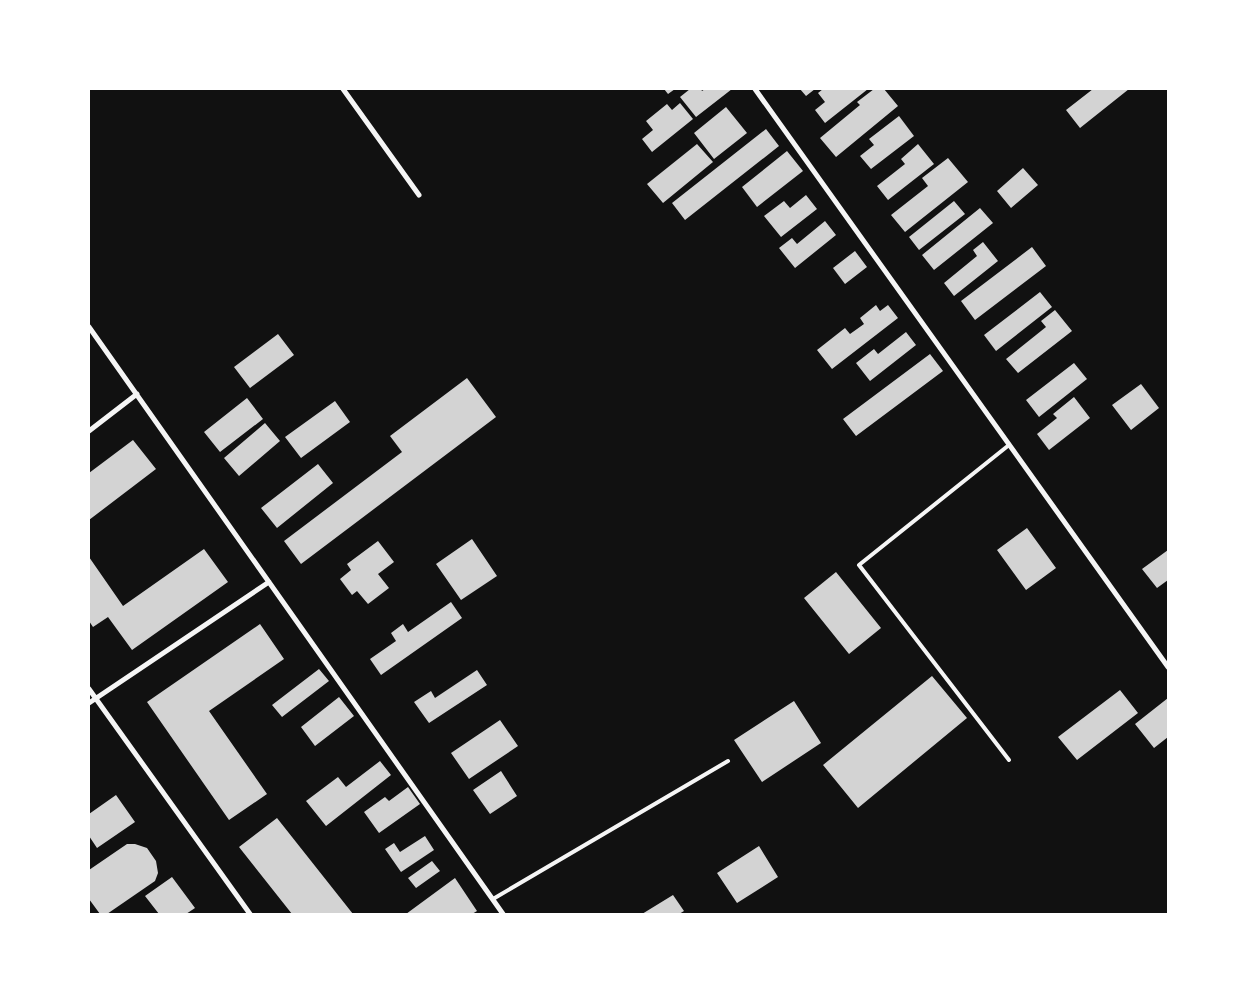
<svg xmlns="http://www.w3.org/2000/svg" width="1257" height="1003" font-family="Montserrat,sans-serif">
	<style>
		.building { fill: #d3d3d3 }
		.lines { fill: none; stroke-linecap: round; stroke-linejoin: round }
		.service { stroke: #f5f5f5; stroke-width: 4 }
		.minor { stroke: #f5f5f5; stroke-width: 5 }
	</style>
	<rect width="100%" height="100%" fill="#111"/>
	<!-- building -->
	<path class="building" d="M 664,89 L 675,89 L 668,94 Z
		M 690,89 L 701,89 L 702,91 L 705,89 L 732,89 L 696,117 L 680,97 Z
		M 800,89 L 815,89 L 806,96 Z
		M 823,89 L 868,89 L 825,123 L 815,110 L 825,102 L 818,93 Z
		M 874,89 L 884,89 L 898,106 L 836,157 L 820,138 L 860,105 L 857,102 Z
		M 1093,89 L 1129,89 L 1080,128 L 1066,110 Z
		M 680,103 L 693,119 L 652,152 L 642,139 L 653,130 L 646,121 L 667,104 L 672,110 Z
		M 726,107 L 747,133 L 714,159 L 694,133 Z
		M 899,116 L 914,136 L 871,169 L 860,156 L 874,145 L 869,139 Z
		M 766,129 L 779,146 L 685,220 L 672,203 Z
		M 697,144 L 713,162 L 663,203 L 647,184 Z
		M 918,144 L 934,164 L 888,200 L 877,186 L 905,164 L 901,159 Z
		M 787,151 L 803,171 L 757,207 L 742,187 Z
		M 948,158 L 968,182 L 905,232 L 891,215 L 928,186 L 922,178 Z
		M 1023,168 L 1038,185 L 1011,208 L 997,191 Z
		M 806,195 L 817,209 L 781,237 L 764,216 L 784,201 L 790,208 Z
		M 954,201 L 965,214 L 919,250 L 909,237 Z
		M 980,208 L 993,223 L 934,270 L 922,255 Z
		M 825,221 L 836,235 L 795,268 L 779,248 L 792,238 L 797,244 Z
		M 983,242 L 998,261 L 954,296 L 944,283 L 977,256 L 973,250 Z
		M 1032,247 L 1046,266 L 975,320 L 961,301 Z
		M 855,251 L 867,267 L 845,284 L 833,268 Z
		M 1040,292 L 1052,307 L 996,351 L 984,335 Z
		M 876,305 L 880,311 L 888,305 L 898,318 L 832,369 L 817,350 L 845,328 L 850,334 L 864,324 L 860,318 Z
		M 1055,310 L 1072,331 L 1018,373 L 1006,359 L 1046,327 L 1041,321 Z
		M 906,332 L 916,345 L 870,381 L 856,363 L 874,349 L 878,354 Z
		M 278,334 L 294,355 L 250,388 L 234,367 Z
		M 930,354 L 943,371 L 856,436 L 843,419 Z
		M 1074,363 L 1087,379 L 1039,417 L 1026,400 Z
		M 467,378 L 496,417 L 301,564 L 284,541 L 402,452 L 390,436 Z
		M 1141,384 L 1159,408 L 1131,430 L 1112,405 Z
		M 1074,397 L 1090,418 L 1049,450 L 1037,434 L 1057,418 L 1053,414 Z
		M 247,398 L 263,419 L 220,452 L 204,432 Z
		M 335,401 L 350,422 L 301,458 L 285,437 Z
		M 265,423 L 280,441 L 239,476 L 224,458 Z
		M 133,440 L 156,469 L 89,520 L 89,473 Z
		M 318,464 L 333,483 L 277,528 L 261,508 Z
		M 1027,528 L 1056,568 L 1026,590 L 997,550 Z
		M 472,539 L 497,576 L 461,600 L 436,564 Z
		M 378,541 L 394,562 L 378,574 L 389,588 L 368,604 L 357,591 L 352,595 L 340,579 L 351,570 L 347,564 Z
		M 204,549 L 228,582 L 132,650 L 108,617 L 93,627 L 89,621 L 89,557 L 123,606 Z
		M 1168,550 L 1168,580 L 1157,588 L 1142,569 Z
		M 836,572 L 881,628 L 849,654 L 804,598 Z
		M 451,602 L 462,618 L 381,675 L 370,659 L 396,641 L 391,633 L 403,624 L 408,632 Z
		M 260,624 L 284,659 L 209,711 L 267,794 L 229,820 L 147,702 Z
		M 319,669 L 329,681 L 282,717 L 272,705 Z
		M 477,670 L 487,685 L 429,723 L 414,702 L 431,691 L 435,698 Z
		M 932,676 L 967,718 L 858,808 L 823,765 Z
		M 1120,690 L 1138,713 L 1077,760 L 1058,737 Z
		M 339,697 L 354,716 L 315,746 L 301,727 Z
		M 1168,698 L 1168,737 L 1154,748 L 1135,724 Z
		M 794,701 L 821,743 L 762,782 L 734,740 Z
		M 500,720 L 518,746 L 469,779 L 451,753 Z
		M 380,761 L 391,775 L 326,826 L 306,801 L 338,777 L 346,787 Z
		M 501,771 L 517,796 L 490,814 L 473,790 Z
		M 408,787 L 420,804 L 379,833 L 364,812 L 385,797 L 389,801 Z
		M 116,795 L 135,822 L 97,848 L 89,836 L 89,814 Z
		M 277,818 L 353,914 L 292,914 L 239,847 Z
		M 425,836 L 434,850 L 401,872 L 385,849 L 394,843 L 400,852 Z
		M 127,844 L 135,844 L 147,848 L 156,861 L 158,873 L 155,881 L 107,914 L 100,914 L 89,899 L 89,870 Z
		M 759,846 L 778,877 L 737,903 L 717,873 Z
		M 432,861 L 440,871 L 416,888 L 408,878 Z
		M 172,877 L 195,908 L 186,914 L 159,914 L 145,896 Z
		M 455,878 L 477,911 L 472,914 L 406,914 Z
		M 673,895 L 684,911 L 679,914 L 642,914 Z"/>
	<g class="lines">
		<!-- service -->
		<path class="service" d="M 1009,760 L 859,565 L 1009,445
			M 493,899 L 728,761"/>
		<!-- minor -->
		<path class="minor" d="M 343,89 L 419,195
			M 755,89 L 1168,667
			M 89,327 L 503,914
			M 89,431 L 137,394
			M 89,689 L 250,914
			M 89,703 L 269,582"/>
	</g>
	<!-- border -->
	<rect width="1257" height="1003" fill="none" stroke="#ffffff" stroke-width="180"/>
</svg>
